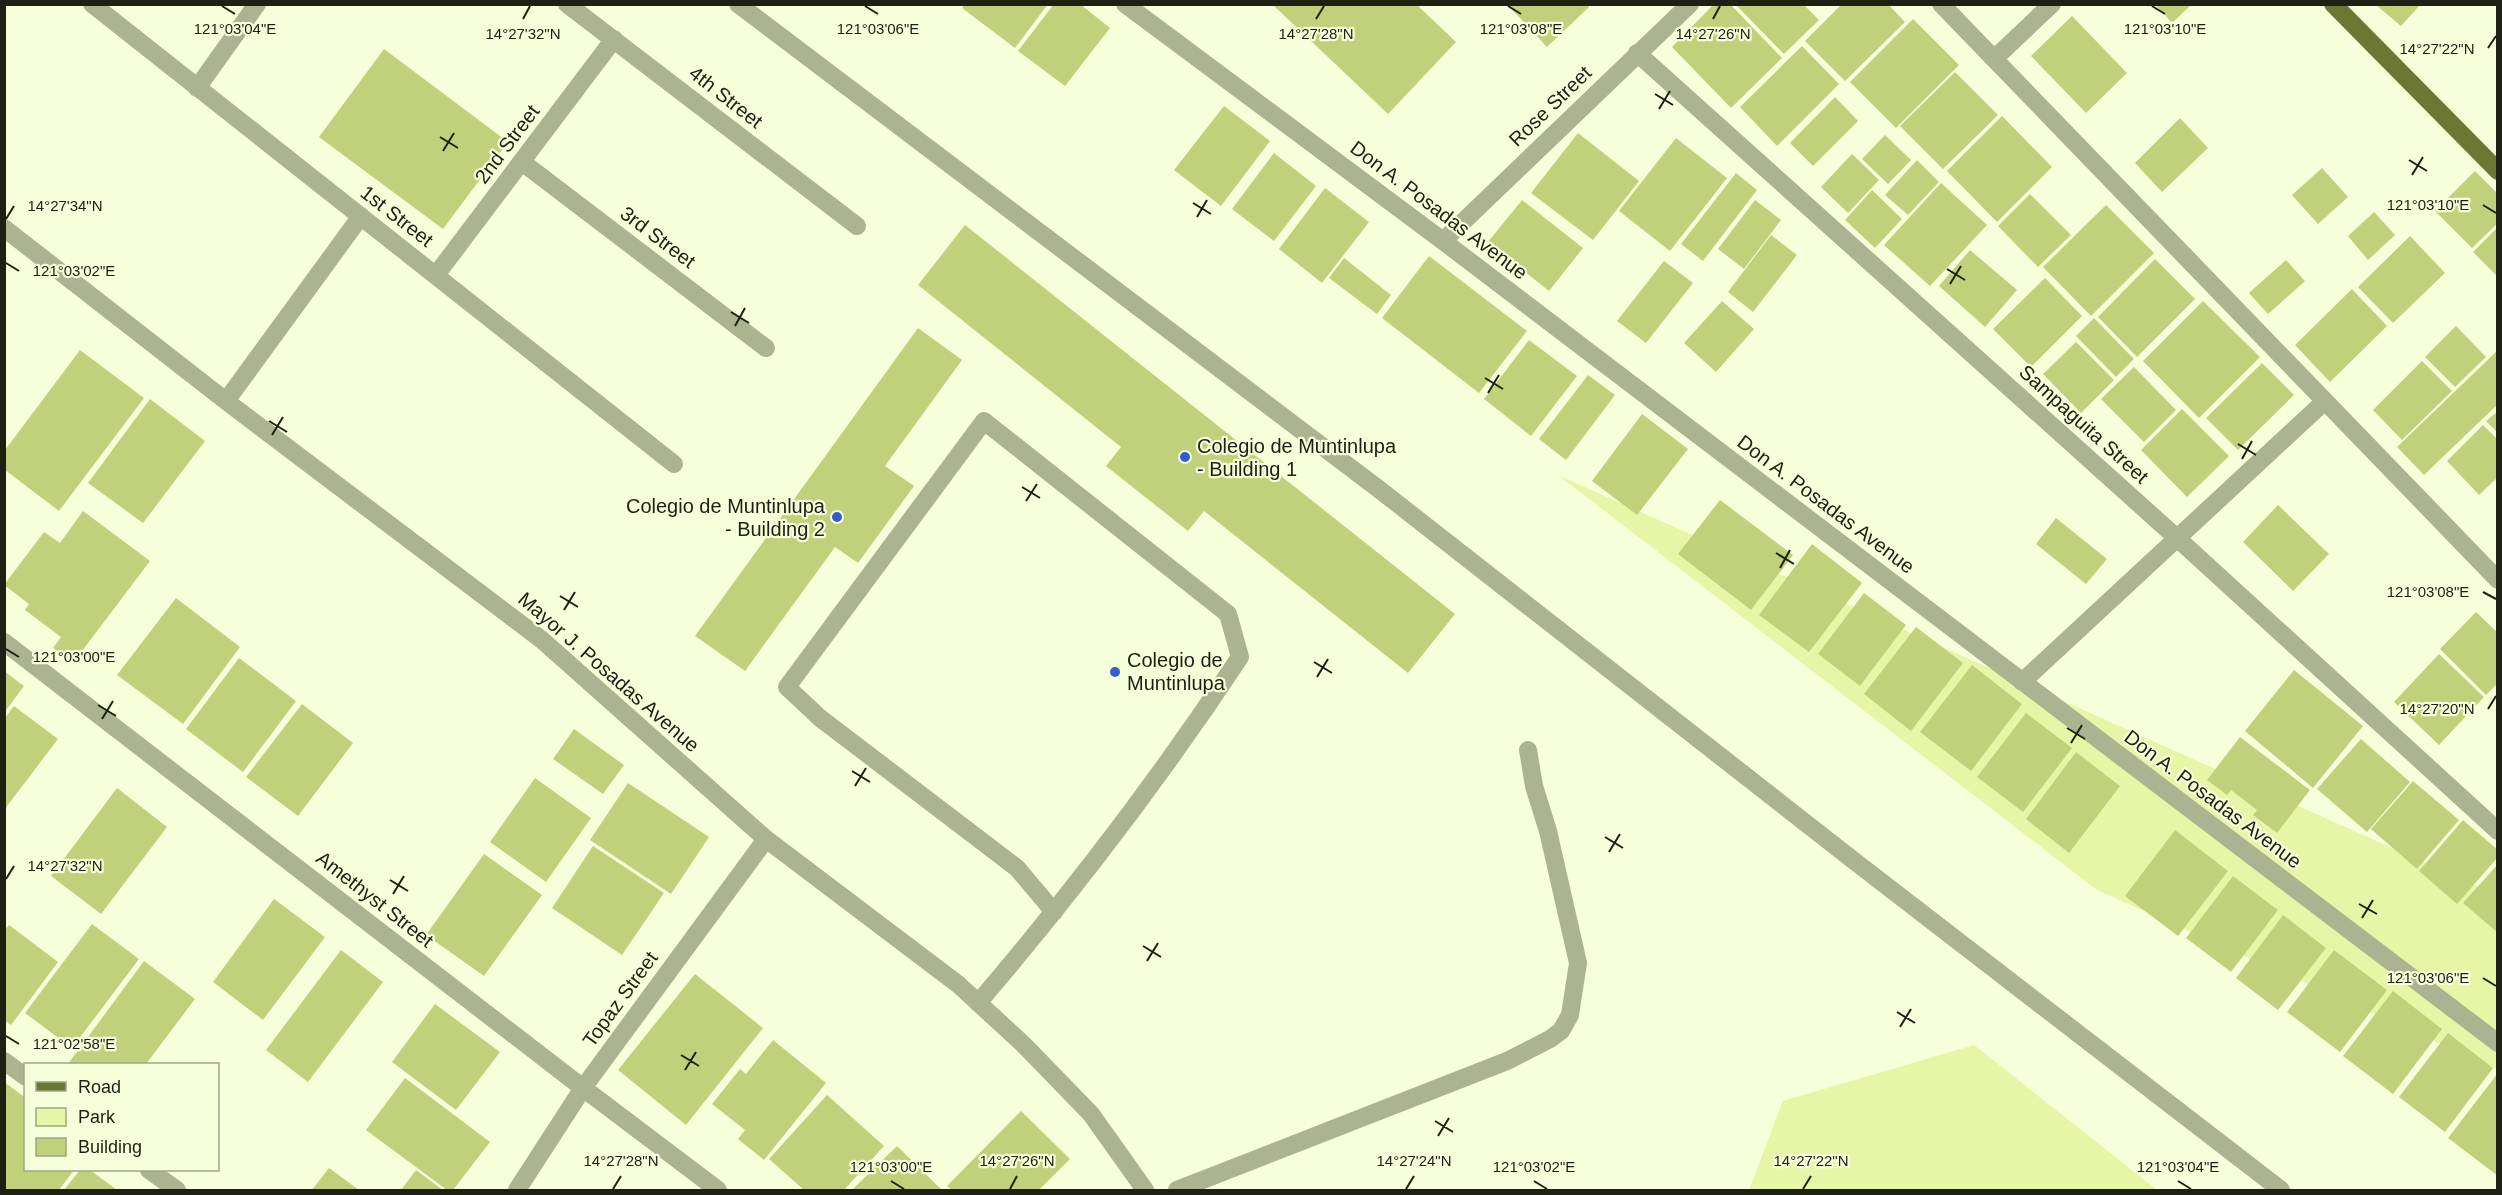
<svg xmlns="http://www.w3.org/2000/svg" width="2502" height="1195" font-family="Arial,sans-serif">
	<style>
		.green { fill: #e6f6a7 }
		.building { fill: #c1d17b }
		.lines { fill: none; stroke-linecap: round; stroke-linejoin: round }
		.minor { stroke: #acb390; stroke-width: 18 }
		.major { stroke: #6c7832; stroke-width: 18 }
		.ticks { fill: none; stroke: #1d2012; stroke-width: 2 }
		.poi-dot { fill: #335fce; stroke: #f6ffd9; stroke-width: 2 }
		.labels { text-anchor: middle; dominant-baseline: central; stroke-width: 4.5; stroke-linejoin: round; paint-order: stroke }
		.street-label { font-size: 20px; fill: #1d2012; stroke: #f6ffd9 }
		.poi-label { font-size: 20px; fill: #1d2012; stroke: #f6ffd9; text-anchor: start }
		.ticks-label { font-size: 15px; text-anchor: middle; fill: #1d2012; stroke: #f6ffd9; stroke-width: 4.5; stroke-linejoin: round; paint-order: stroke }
	</style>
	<rect width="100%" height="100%" fill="#f6ffd9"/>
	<!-- green -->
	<path class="green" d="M 1558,475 L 2497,895 L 2497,1069 L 2097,890 Z
		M 1974,1045 L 2157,1190 L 1749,1190 L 1783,1101 Z"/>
	<!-- building -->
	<path class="building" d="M 965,4 L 1048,4 L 1015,48 L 962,8 Z
		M 1054,4 L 1080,4 L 1110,28 L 1065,86 L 1018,51 Z
		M 1272,4 L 1416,4 L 1456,42 L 1388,114 Z
		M 1507,4 L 1587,4 L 1589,7 L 1547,47 Z
		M 1714,4 L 1730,4 L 1782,58 L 1731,108 L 1672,47 Z
		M 1735,4 L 1803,4 L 1819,20 L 1784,54 Z
		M 1842,4 L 1888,4 L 1905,22 L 1845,81 L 1805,41 Z
		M 2155,4 L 2192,4 L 2172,23 Z
		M 2376,5 L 2420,5 L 2401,26 Z
		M 2072,16 L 2127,73 L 2086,113 L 2031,56 Z
		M 1913,19 L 1959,65 L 1896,128 L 1850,82 Z
		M 1802,46 L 1839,84 L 1777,146 L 1740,107 Z
		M 384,49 L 508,142 L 443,229 L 319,137 Z
		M 1955,72 L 1998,115 L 1943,169 L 1900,126 Z
		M 1835,97 L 1858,121 L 1813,166 L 1790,143 Z
		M 1224,106 L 1270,141 L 1221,206 L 1174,170 Z
		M 2002,116 L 2052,167 L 1997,222 L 1947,171 Z
		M 2180,118 L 2208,148 L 2162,192 L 2135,163 Z
		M 1578,133 L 1639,181 L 1593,240 L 1531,193 Z
		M 1885,135 L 1911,160 L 1888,184 L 1862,159 Z
		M 1676,138 L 1727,178 L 1670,251 L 1619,211 Z
		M 1274,153 L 1316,186 L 1274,241 L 1232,209 Z
		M 1852,154 L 1879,180 L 1848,213 L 1821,187 Z
		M 1917,160 L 1939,182 L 1908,215 L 1885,195 Z
		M 2322,168 L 2348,197 L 2318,224 L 2292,195 Z
		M 2475,171 L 2498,194 L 2498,223 L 2472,248 L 2435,211 Z
		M 1736,173 L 1757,190 L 1703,261 L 1681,244 Z
		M 1941,183 L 1987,225 L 1930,286 L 1884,245 Z
		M 1325,188 L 1369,222 L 1322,283 L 1279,249 Z
		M 1872,190 L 1902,219 L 1875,248 L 1845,220 Z
		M 2030,194 L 2071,235 L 2038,267 L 1998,226 Z
		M 1522,200 L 1583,248 L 1549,291 L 1488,242 Z
		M 1755,200 L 1781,220 L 1744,269 L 1718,249 Z
		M 2106,205 L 2154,253 L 2091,316 L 2043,267 Z
		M 2374,212 L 2395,235 L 2368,260 L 2348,236 Z
		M 965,225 L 1455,614 L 1408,673 L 1204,511 L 1188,531 L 1106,466 L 1121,447 L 918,285 Z
		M 2498,227 L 2498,277 L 2473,252 Z
		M 1771,235 L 1797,255 L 1753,312 L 1728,292 Z
		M 2410,236 L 2445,273 L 2393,323 L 2358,287 Z
		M 1970,250 L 2017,290 L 1985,327 L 1939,286 Z
		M 1429,256 L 1527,331 L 1479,393 L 1382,318 Z
		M 1344,258 L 1391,295 L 1377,314 L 1329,278 Z
		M 2155,259 L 2195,299 L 2137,357 L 2098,317 Z
		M 2286,260 L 2305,281 L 2268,314 L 2249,293 Z
		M 1664,261 L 1693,283 L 1646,343 L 1617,321 Z
		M 2045,278 L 2082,316 L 2031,367 L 1993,329 Z
		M 2352,289 L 2387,326 L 2330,382 L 2295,345 Z
		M 1722,301 L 1754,329 L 1716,372 L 1684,343 Z
		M 2203,301 L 2260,357 L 2199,418 L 2143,361 Z
		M 2094,318 L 2134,359 L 2116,377 L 2076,336 Z
		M 2456,326 L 2486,357 L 2455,387 L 2425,357 Z
		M 918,328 L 962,360 L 885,466 L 914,486 L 858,563 L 835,547 L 745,671 L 695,636 Z
		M 1529,340 L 1577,376 L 1531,436 L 1484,399 Z
		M 2076,342 L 2114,380 L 2081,413 L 2043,374 Z
		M 80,350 L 144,398 L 59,511 L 5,470 L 5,450 Z
		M 2498,350 L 2498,404 L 2424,475 L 2397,447 Z
		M 2422,361 L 2452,391 L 2402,440 L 2373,410 Z
		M 2262,363 L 2294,395 L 2238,450 L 2206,418 Z
		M 2134,367 L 2176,410 L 2144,442 L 2101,399 Z
		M 1588,375 L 1615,395 L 1566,460 L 1539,439 Z
		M 150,399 L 205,441 L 143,523 L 88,483 Z
		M 2182,409 L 2229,456 L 2187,497 L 2141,450 Z
		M 2498,411 L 2498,433 L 2486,421 Z
		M 1642,414 L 1688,449 L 1637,515 L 1592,481 Z
		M 2483,425 L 2498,440 L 2498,477 L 2479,495 L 2447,461 Z
		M 1720,500 L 1793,555 L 1751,610 L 1678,554 Z
		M 2278,505 L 2329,554 L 2293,591 L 2243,542 Z
		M 83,511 L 150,561 L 73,663 L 53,648 L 61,637 L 25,610 L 29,604 L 4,585 L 44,532 L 60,543 Z
		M 2056,518 L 2107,559 L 2086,584 L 2036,544 Z
		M 1812,544 L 1862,583 L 1809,652 L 1759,615 Z
		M 1864,593 L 1906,625 L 1860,686 L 1818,654 Z
		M 176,598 L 240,647 L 183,724 L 117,675 Z
		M 2476,612 L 2498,633 L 2498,683 L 2486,695 L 2440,649 Z
		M 1916,627 L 1963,663 L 1911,731 L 1864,694 Z
		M 2439,654 L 2484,697 L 2439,745 L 2394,702 Z
		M 239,658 L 296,701 L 243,772 L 186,729 Z
		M 1972,665 L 2022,704 L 1971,771 L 1920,732 Z
		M 2294,670 L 2363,726 L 2313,788 L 2245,731 Z
		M 4,671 L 24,686 L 4,713 Z
		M 302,704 L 353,743 L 298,816 L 246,777 Z
		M 14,706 L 58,739 L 4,810 L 4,719 Z
		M 2026,713 L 2072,748 L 2023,812 L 1977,777 Z
		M 574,729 L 624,765 L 603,794 L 553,759 Z
		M 2240,737 L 2310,790 L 2277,833 L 2253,815 L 2257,810 L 2231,790 L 2227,795 L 2207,780 Z
		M 2361,739 L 2410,782 L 2367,832 L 2317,789 Z
		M 2076,752 L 2120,786 L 2069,853 L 2026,819 Z
		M 535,778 L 591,818 L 546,882 L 490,842 Z
		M 2413,781 L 2459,820 L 2417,869 L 2371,829 Z
		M 628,783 L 709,837 L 671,894 L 590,840 Z
		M 117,788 L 167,827 L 101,914 L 51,876 Z
		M 2463,820 L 2498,850 L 2498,857 L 2457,904 L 2419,871 Z
		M 2175,830 L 2228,871 L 2178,936 L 2125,896 Z
		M 593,846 L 664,893 L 622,955 L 552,908 Z
		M 484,854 L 542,895 L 484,976 L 426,935 Z
		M 2498,864 L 2498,933 L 2463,903 Z
		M 2233,876 L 2278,910 L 2231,972 L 2186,938 Z
		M 274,899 L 325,937 L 263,1020 L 213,982 Z
		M 2283,915 L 2326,948 L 2278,1010 L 2236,978 Z
		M 92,924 L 139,959 L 72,1048 L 25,1013 Z
		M 9,925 L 58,962 L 11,1025 L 4,1020 L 4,931 Z
		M 341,950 L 383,982 L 308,1082 L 266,1050 Z
		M 2334,950 L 2387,990 L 2340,1052 L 2287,1012 Z
		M 144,961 L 195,999 L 146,1064 L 68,1064 Z
		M 695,974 L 763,1028 L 686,1125 L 618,1070 Z
		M 2393,991 L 2442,1029 L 2393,1094 L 2343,1056 Z
		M 435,1004 L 500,1052 L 456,1110 L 392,1062 Z
		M 2448,1033 L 2493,1068 L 2445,1132 L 2399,1097 Z
		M 773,1040 L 826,1083 L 764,1160 L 738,1139 L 745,1130 L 712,1104 L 740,1069 L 746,1074 Z
		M 2498,1073 L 2498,1176 L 2448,1138 Z
		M 405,1078 L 490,1142 L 453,1190 L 447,1190 L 366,1130 Z
		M 4,1082 L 26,1098 L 26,1170 L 74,1170 L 59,1190 L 4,1190 Z
		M 827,1095 L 884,1146 L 844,1190 L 804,1190 L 769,1159 Z
		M 1021,1111 L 1070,1159 L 1039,1190 L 952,1190 L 947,1186 Z
		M 897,1146 L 942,1190 L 852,1190 Z
		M 329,1168 L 359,1190 L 312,1190 Z
		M 80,1170 L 90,1170 L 117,1190 L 64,1190 Z
		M 416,1170 L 443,1190 L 401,1190 Z"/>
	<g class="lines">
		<!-- minor -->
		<path class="minor" d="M 92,4 L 674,464
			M 567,4 L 857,226
			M 738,4 L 1380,490 L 1853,860 L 2281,1190
			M 1125,4 L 1443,241 L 2498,1043
			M 1941,4 L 2498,580
			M 1637,53 L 2177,538 L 2498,831
			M 1994,59 L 2052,4
			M 197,88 L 257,4
			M 522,162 L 766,348
			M 4,228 L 226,401 L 542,640 L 766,839 L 959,985 L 1024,1045 L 1091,1114 L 1145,1190
			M 1443,241 L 1690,4
			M 436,275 L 614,39
			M 226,401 L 361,216
			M 4,642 L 583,1088 L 718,1190
			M 2022,682 L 2325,401
			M 978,1003 C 1072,893 1160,778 1240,657 L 1228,614 L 984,421 L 787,687 L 820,718 L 1017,868 L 1054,912
			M 4,1061 L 26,1077
			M 149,1170 L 177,1190
			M 517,1190 L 583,1088 L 766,839
			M 1177,1190 L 1507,1061 L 1550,1039 L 1561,1031 L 1570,1015 L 1578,963 L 1548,831 L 1534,786 L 1528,750"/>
		<!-- major -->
		<path class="major" d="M 2333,4 L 2498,171"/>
	</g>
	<!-- ticks -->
	<path class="ticks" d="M 222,6 L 235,14M 865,6 L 878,14M 1508,6 L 1521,14M 2152,6 L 2165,14M 523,19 L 530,6M 1316,19 L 1324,6M 1713,19 L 1720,6M 2488,48 L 2496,36M 1655,94 L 1673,105M 1659,109 L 1670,91M 440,137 L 458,148M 443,151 L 454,133M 2409,160 L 2427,171M 2412,175 L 2423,157M 1193,203 L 1211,214M 2483,205 L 2496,213M 1197,217 L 1207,200M 6,219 L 14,206M 6,263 L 19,271M 1947,269 L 1965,280M 1950,284 L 1961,266M 731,312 L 749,323M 735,326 L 745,308M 1485,378 L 1503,389M 1488,393 L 1499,375M 269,421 L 287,432M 272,435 L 283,417M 2238,444 L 2256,455M 2242,459 L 2252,441M 1022,487 L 1040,498M 1026,501 L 1037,484M 1776,553 L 1794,564M 1780,568 L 1790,550M 2483,592 L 2496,599M 560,596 L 578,607M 564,610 L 575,592M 6,649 L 19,657M 1314,662 L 1332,673M 1317,677 L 1328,659M 98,705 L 116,716M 2488,709 L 2496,696M 102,719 L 113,701M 2067,728 L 2085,739M 2071,743 L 2082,725M 852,771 L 870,782M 855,786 L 866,768M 1605,837 L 1623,848M 1609,852 L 1620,834M 6,879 L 14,866M 390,880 L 408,891M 393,894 L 404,876M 2359,904 L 2377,914M 2362,918 L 2373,900M 1143,946 L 1161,957M 1147,961 L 1158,943M 2483,978 L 2496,986M 1897,1012 L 1915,1023M 1900,1027 L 1911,1009M 6,1036 L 19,1044M 681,1055 L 699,1066M 685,1070 L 696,1052M 1435,1121 L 1453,1132M 1438,1136 L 1449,1118M 891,1181 L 904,1189M 1534,1181 L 1547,1189M 2178,1181 L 2191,1189M 613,1189 L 621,1176M 1010,1189 L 1017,1176M 1406,1189 L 1414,1176M 1803,1189 L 1811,1176"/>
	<!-- markers -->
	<g class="poi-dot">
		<circle cx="1185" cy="457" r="6"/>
		<circle cx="837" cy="517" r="6"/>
		<circle cx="1115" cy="672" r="6"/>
	</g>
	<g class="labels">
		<!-- street labels -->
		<g class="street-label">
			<text transform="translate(726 97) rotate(38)">4th Street</text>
			<text transform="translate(1550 106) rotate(-44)">Rose Street</text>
			<text transform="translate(507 144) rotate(-53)">2nd Street</text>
			<text transform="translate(1439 210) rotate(37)">Don A. Posadas Avenue</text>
			<text transform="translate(397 216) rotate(38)">1st Street</text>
			<text transform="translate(658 237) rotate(37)">3rd Street</text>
			<text transform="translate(2084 424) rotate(42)">Sampaguita Street</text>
			<text transform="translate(1826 504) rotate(37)">Don A. Posadas Avenue</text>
			<text transform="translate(609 672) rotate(41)">Mayor J. Posadas Avenue</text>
			<text transform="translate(2213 799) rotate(37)">Don A. Posadas Avenue</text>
			<text transform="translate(375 899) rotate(38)">Amethyst Street</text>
			<text transform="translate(620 999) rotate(-54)">Topaz Street</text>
		</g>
		<!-- poi labels -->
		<g class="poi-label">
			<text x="1197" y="446">Colegio de Muntinlupa<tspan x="1197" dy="23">- Building 1</tspan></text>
			<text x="825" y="506" text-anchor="end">Colegio de Muntinlupa<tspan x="825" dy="23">- Building 2</tspan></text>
			<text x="1127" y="660">Colegio de<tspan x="1127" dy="23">Muntinlupa</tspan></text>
		</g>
	</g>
	<g class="ticks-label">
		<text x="235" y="34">121°03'04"E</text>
		<text x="878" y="34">121°03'06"E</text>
		<text x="1521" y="34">121°03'08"E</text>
		<text x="2165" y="34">121°03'10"E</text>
		<text x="523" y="39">14°27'32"N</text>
		<text x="1316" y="39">14°27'28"N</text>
		<text x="1713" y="39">14°27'26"N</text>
		<text x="2437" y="54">14°27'22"N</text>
		<text x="2428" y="210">121°03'10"E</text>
		<text x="65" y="211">14°27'34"N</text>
		<text x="74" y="276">121°03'02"E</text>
		<text x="2428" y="597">121°03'08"E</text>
		<text x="74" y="662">121°03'00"E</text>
		<text x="2437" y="714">14°27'20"N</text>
		<text x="65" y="871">14°27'32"N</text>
		<text x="2428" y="983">121°03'06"E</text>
		<text x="74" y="1049">121°02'58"E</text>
		<text x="621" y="1166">14°27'28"N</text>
		<text x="1017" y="1166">14°27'26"N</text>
		<text x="1414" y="1166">14°27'24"N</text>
		<text x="1811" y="1166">14°27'22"N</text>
		<text x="891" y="1172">121°03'00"E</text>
		<text x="1534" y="1172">121°03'02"E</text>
		<text x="2178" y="1172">121°03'04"E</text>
	</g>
	<!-- border -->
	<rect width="2502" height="1195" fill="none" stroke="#1d2012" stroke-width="12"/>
	<!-- legend -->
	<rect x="24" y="1063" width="195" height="108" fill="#f6ffd9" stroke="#9fa689" stroke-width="1.5"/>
	<rect x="36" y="1082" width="30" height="9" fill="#6c7832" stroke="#9fa689" stroke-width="1.5"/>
	<text x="78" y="1093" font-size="18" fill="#1d2012">Road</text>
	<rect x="36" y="1108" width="30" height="18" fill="#e6f6a7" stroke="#9fa689" stroke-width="1.5"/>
	<text x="78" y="1123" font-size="18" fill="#1d2012">Park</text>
	<rect x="36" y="1138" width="30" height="18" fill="#c1d17b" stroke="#9fa689" stroke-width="1.5"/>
	<text x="78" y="1153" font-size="18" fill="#1d2012">Building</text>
</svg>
